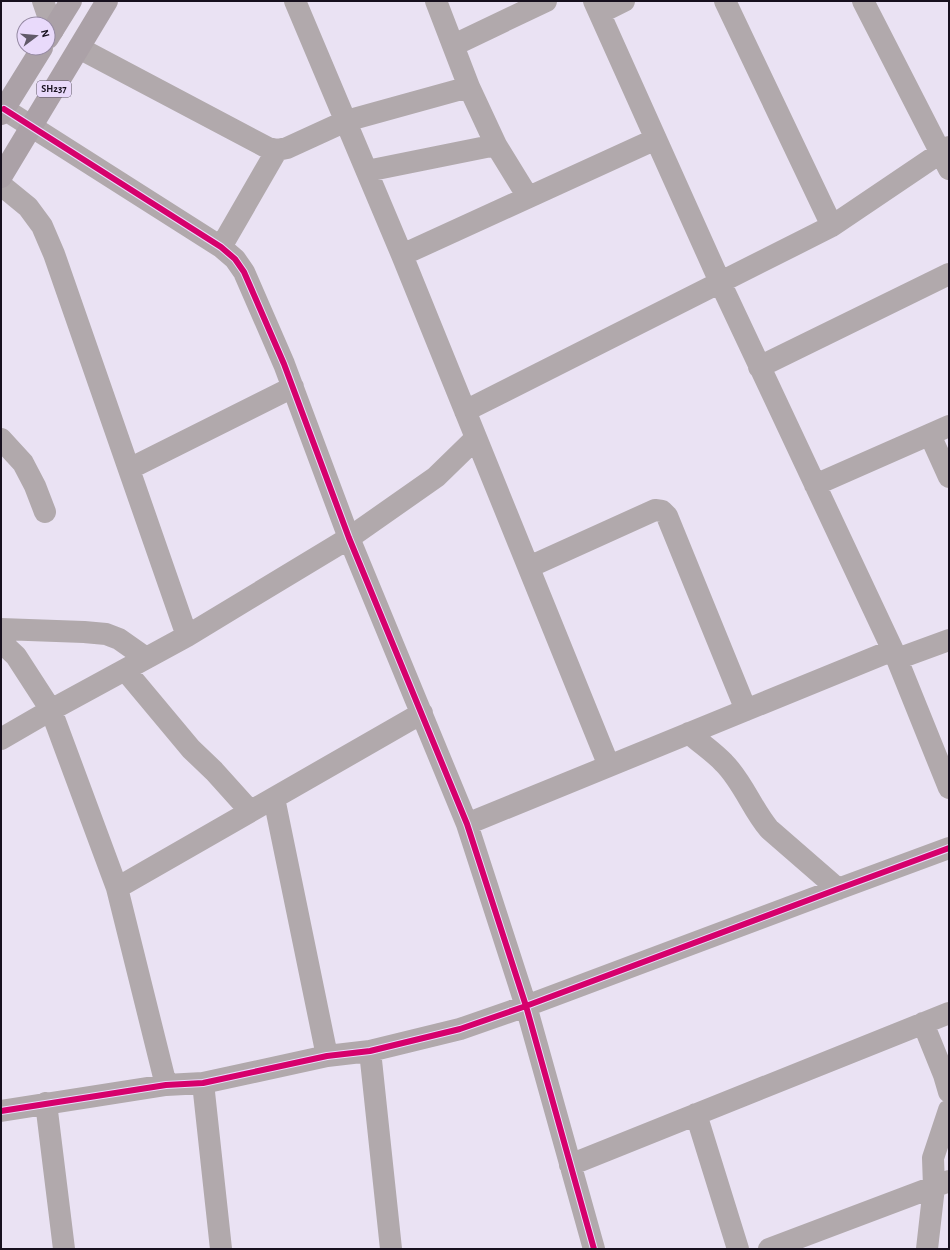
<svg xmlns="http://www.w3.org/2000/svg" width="950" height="1250" font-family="'Alegreya Sans',sans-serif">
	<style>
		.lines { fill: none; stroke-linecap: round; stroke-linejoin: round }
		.street { stroke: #b1a9ac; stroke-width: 22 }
		.primary { stroke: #aba1a7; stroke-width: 22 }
		.cycleway-casing { stroke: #e9dafb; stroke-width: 8 }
		.cycleway { stroke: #d6006c; stroke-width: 6 }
		.labels { text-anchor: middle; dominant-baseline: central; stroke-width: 3; stroke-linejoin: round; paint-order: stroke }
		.shield { fill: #e9dafb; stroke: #564d60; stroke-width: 1 }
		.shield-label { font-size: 10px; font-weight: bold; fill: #17101e }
	</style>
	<rect width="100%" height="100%" fill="#eae2f3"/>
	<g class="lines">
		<!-- street -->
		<path class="street" d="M 43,1 L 53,30
			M 295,1 L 402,255 L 609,766
			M 436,1 L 469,87 L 496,145 L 528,197
			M 594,1 L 720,282 L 897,659 L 949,788
			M 725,1 L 832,226
			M 863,1 L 949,169
			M 600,13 L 624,1
			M 454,45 L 546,1
			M 79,48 L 268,148 L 277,150 L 287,148 L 346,121 L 469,87
			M 4,109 L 221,247 L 235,259 L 244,272 L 284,364 L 349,538 L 467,824 L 526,1006 L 594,1249
			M 367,171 L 496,145
			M 1,185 L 28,207 L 42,226 L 54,254 L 187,636
			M 221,247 L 277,150
			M 402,255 L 656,139
			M 759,367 L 949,274
			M 465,411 L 832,226 L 949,147
			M 930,435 L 949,477
			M 1,439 L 23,463 L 35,486 L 45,512
			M 129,469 L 293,387
			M 815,485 L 949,426
			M 529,567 L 655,510 L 662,511 L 667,516 L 746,710
			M 1,629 L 84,632 L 106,634 L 119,639 L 146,658
			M 1,642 L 16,656 L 51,710 L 117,888 L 166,1085
			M 897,659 L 949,640
			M 125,670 L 191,749 L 214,771 L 250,811
			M 689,733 C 700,743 714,752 724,763 C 743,782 752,809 769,829 L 838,889
			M 1,739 L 51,710 L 187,636 L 349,538 L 436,477 L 476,438
			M 274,798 L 327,1056
			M 467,824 L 893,650
			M 117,888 L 422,713
			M 923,1023 L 944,1075 L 949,1092
			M 370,1051 L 391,1249
			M 203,1083 L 221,1249
			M 46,1103 L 64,1249
			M 1,1111 L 166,1085 L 203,1083 L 327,1056 L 370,1051 L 460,1029 L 526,1006 L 838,889 L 949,848
			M 696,1114 L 738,1249
			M 570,1165 L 949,1013
			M 769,1249 L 949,1181
			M 927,1249 L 934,1187 L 933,1158 L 949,1110"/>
		<!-- primary -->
		<path class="primary" d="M 48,38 L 71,1
			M 1,114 L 42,48
			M 1,177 L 107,1"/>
		<defs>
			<path id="cycleway" d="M 4,109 L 221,247 L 235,259 L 244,272 L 284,364 L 349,538 L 467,824 L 526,1006 L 594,1249
				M 1,1111 L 166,1085 L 203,1083 L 327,1056 L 370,1051 L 460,1029 L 526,1006 L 838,889 L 949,848"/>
		</defs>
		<!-- cycleway casing -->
		<use href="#cycleway" class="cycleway-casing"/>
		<!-- cycleway -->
		<use href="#cycleway" class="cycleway"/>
	</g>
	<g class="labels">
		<!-- shield labels -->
		<rect class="shield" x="37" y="81" width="34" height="16" rx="3"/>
		<g class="shield-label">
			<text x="54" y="89">SH237</text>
		</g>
	</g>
	<!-- border -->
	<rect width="950" height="1250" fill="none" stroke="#17101e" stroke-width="4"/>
	<!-- north arrow -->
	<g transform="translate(36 36) rotate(74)"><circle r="19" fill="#e9dafb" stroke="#9589a3"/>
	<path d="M0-3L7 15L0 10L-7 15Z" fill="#615a69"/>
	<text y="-6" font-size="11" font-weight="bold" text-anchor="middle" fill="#17101e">N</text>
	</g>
</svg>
